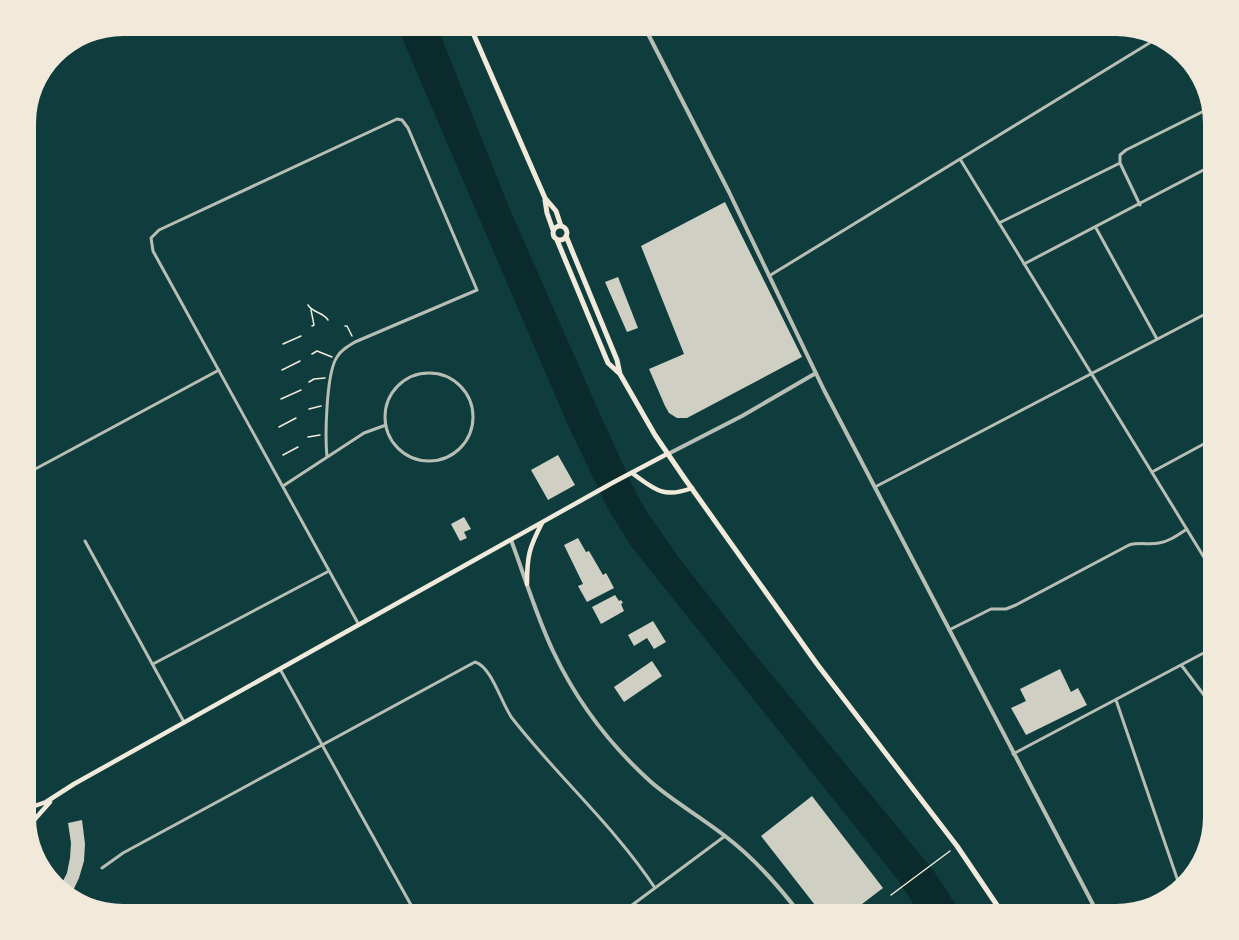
<svg xmlns="http://www.w3.org/2000/svg" width="1239" height="940" font-family="'Public Sans',sans-serif">
	<style>
		.water { fill: #0a2a2b }
		.building { fill: #cfcfc3 }
		.lines { fill: none; stroke-linecap: round; stroke-linejoin: round }
		.path { stroke: #f1e9da; stroke-width: 1.5 }
		.minor { stroke: #b8beb3; stroke-width: 3 }
		.tertiary { stroke: #b8beb3; stroke-width: 4 }
		.secondary { stroke: #f1e9da; stroke-width: 4.5 }
		.primary { stroke: #f1e9da; stroke-width: 5 }
	</style>
	<rect width="100%" height="100%" fill="#0f3d3e"/>
	<!-- water -->
	<path class="water" d="M 397,26 L 437,26 L 508,205 L 603,421 L 638,497 L 649,515 L 679,558 L 752,651 L 933,870 L 962,914 L 920,914 L 898,880 L 631,546 L 608,509 L 567,423 Z"/>
	<!-- building -->
	<path class="building" d="M 725,202 L 802,357 L 687,418 L 677,418 L 669,413 L 665,406 L 649,369 L 684,354 L 641,246 Z
		M 618,277 L 638,328 L 627,332 L 605,282 Z
		M 558,455 L 575,485 L 548,500 L 531,470 Z
		M 464,517 L 471,529 L 464,532 L 467,538 L 460,541 L 451,524 Z
		M 578,538 L 586,552 L 589,551 L 603,575 L 606,573 L 614,588 L 587,602 L 578,586 L 583,584 L 564,545 Z
		M 615,595 L 619,601 L 621,600 L 623,603 L 621,604 L 624,611 L 601,624 L 592,607 Z
		M 653,621 L 666,642 L 654,649 L 647,638 L 634,646 L 628,635 Z
		M 652,661 L 662,676 L 624,702 L 614,687 Z
		M 1060,669 L 1071,692 L 1078,688 L 1087,705 L 1026,735 L 1011,708 L 1026,701 L 1020,689 Z
		M 812,796 L 883,888 L 849,914 L 822,914 L 761,836 Z
		M 82,820 L 85,844 L 84,861 L 79,878 L 70,897 L 63,894 L 59,889 L 67,873 L 70,858 L 71,843 L 68,823 Z"/>
	<g class="lines">
		<!-- path -->
		<path class="path" d="M 308,305 C 313,313 323,312 328,320
			M 311,310 L 314,325 L 312,326
			M 345,326 L 347,326 L 352,336
			M 283,344 L 301,336
			M 312,354 L 317,351 L 332,357
			M 282,370 L 300,361
			M 309,382 L 314,379 L 325,378
			M 281,399 L 301,390
			M 309,409 L 321,406
			M 279,427 L 296,418
			M 308,437 L 320,435
			M 283,455 L 298,447
			M 891,895 L 950,851"/>
		<!-- minor -->
		<path class="minor" d="M 960,159 L 1213,572
			M 1120,163 L 1140,205
			M 999,223 L 1120,163 L 1120,155 L 1126,150 L 1210,108
			M 1096,228 L 1157,339
			M 1024,264 L 1213,165
			M 769,276 L 1156,39
			M385 417a44 44 0 1 1 88 0a44 44 0 1 1-88 0Z
			M 327,457 C 325,437 326,373 337,357 C 341,350 348,346 355,342 L 477,290 L 408,128 L 402,120 L 397,119 L 159,230 L 151,238 L 153,251 L 359,625
			M 1152,472 L 1213,439
			M 26,474 L 219,370
			M 283,486 L 364,433 L 386,425
			M 875,487 L 1213,310
			M 85,541 L 184,722
			M 949,630 L 991,609 L 1006,609 L 1016,605 L 1129,545 C 1140,542 1149,545 1159,543 C 1170,541 1178,535 1187,529
			M 153,664 L 329,571
			M 1182,666 L 1213,707
			M 280,669 L 416,914
			M 1116,700 L 1180,887
			M 1013,754 L 1213,648
			M 102,868 L 123,853 L 475,662 C 492,667 501,703 512,718 C 558,777 614,826 655,888
			M 620,914 L 725,836"/>
		<!-- tertiary -->
		<path class="tertiary" d="M 644,26 L 729,192 L 824,390 L 1098,914
			M 668,454 L 742,416 L 816,373
			M 511,540 C 525,577 536,615 553,651 C 576,700 611,746 651,782 C 674,802 701,817 725,836 C 754,858 778,885 800,914"/>
		<!-- secondary -->
		<path class="secondary" d="M 632,473 C 654,489 663,499 692,488
			M 527,584 C 527,556 529,548 542,523
			M 26,809 L 46,802 L 74,784 L 614,482 L 667,454
			M 27,828 L 50,802"/>
		<!-- primary -->
		<path class="primary" d="M 470,26 L 545,198 L 556,211 L 561,226
			M 545,200 L 547,213 L 553,230
			M553 233a7 7 0 1 1 14 0a7 7 0 1 1-14 0Z
			M 566,236 L 617,360 L 620,374 L 655,435 L 685,479 L 817,664 L 957,846 L 1003,914
			M 557,240 L 608,363 L 620,374"/>
	</g>
	<!-- crop -->
	<path d="M0 0H1239V940H0ZM123 36H1116A87 87 0 0 1 1203 123V817A87 87 0 0 1 1116 904H123A87 87 0 0 1 36 817V123A87 87 0 0 1 123 36Z" fill="#f1e9da" fill-rule="evenodd"/>
</svg>
